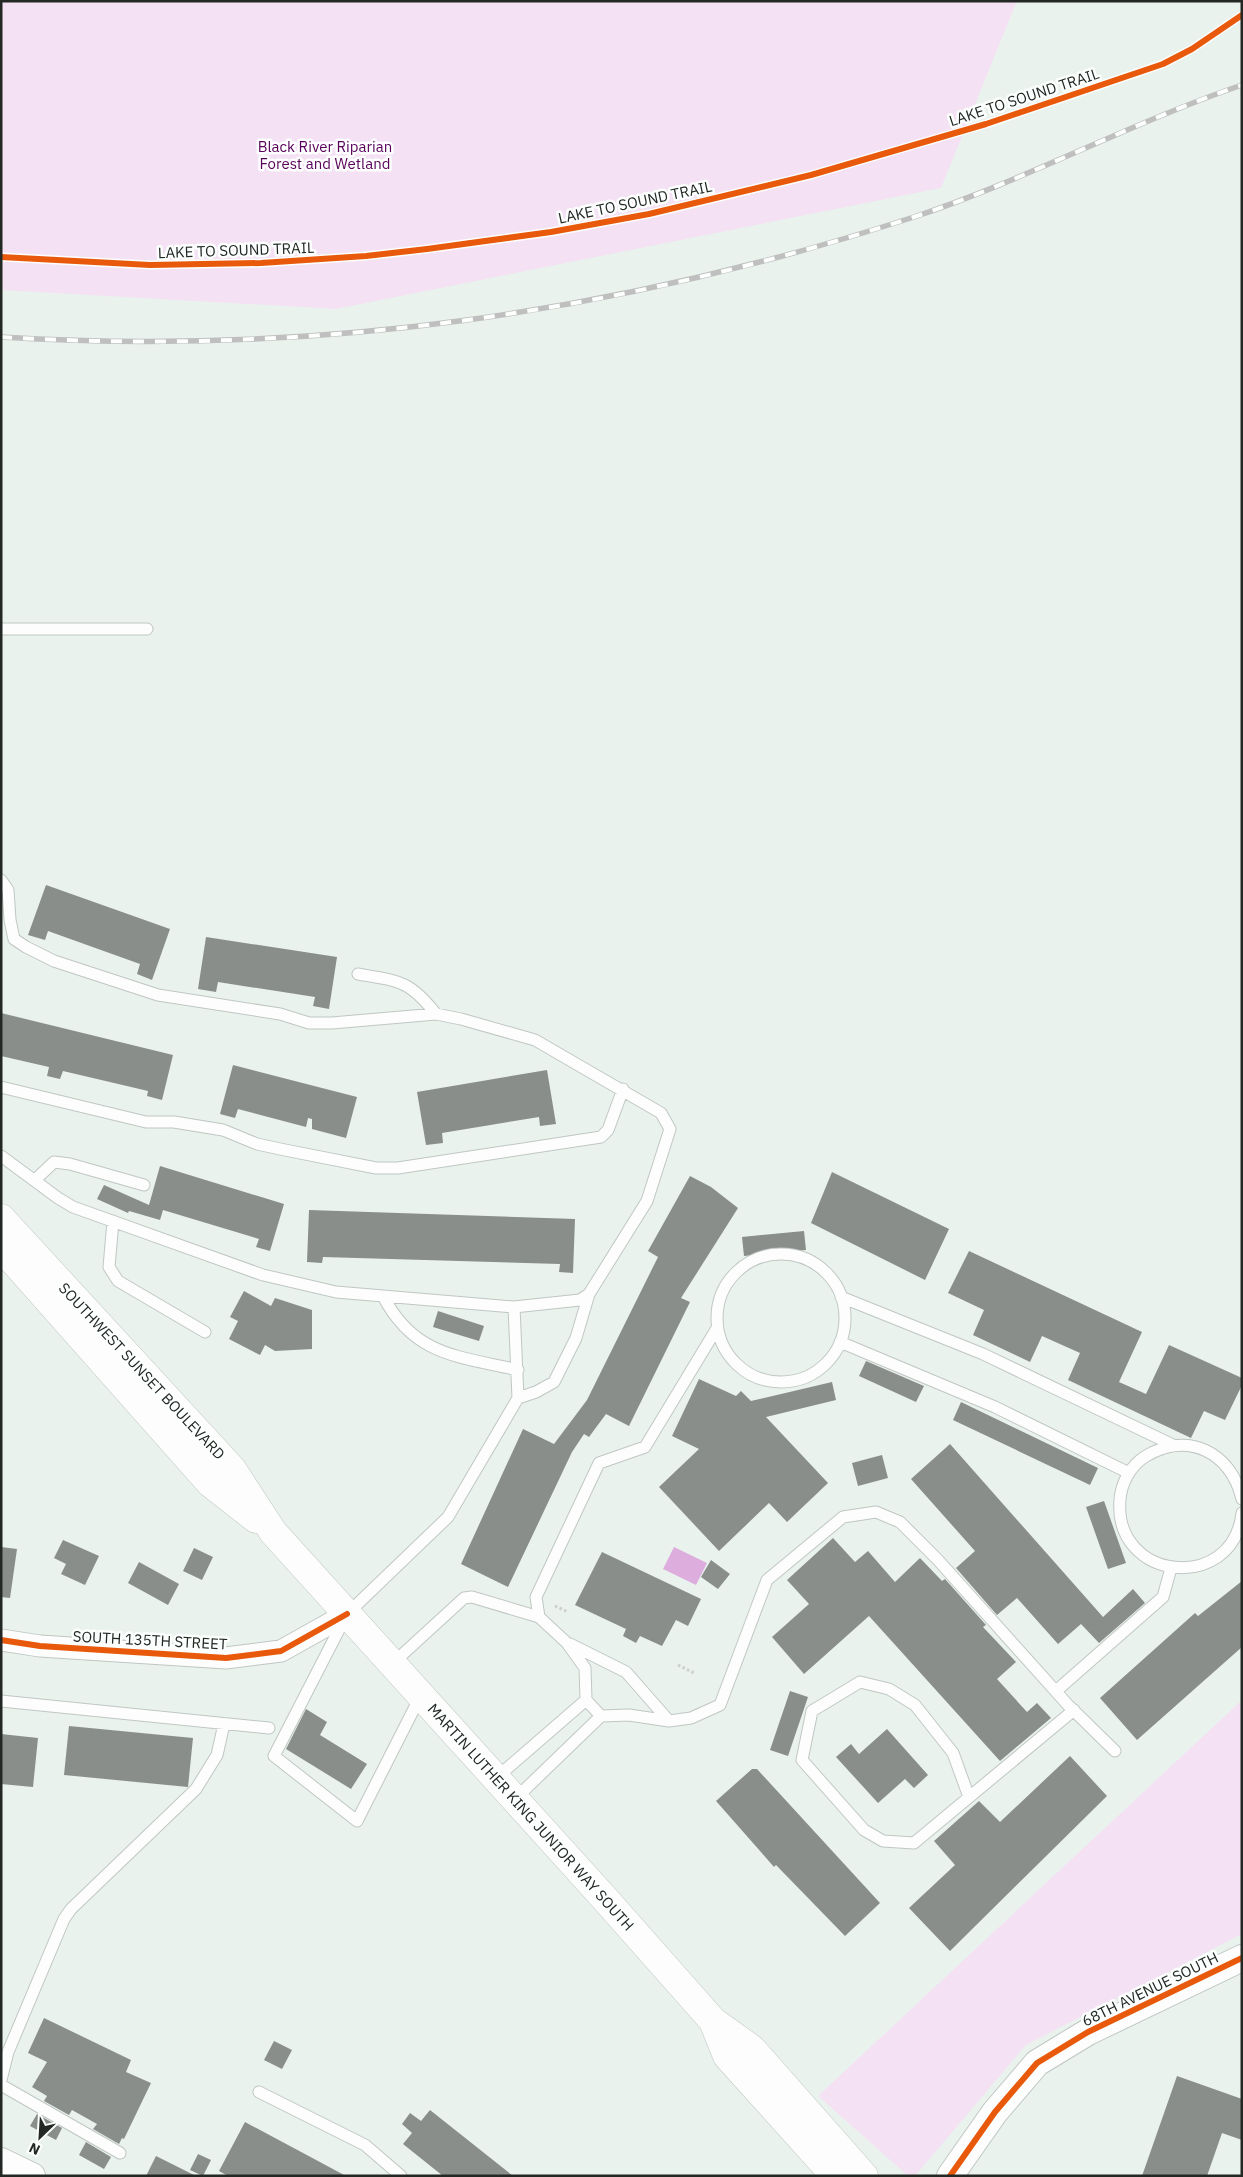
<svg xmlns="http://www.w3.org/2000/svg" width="1243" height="2177" font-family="'IBM Plex Sans',sans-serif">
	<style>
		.green { fill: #f4e2f4 }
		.water { fill: #ddaedd }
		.building { fill: #898e8b }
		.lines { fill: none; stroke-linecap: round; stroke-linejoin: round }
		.service-casing { stroke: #c0c7c3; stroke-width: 13 }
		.minor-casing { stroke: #c0c7c3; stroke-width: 23 }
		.tertiary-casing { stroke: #c0c7c3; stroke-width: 28 }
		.secondary-casing { stroke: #c0c7c3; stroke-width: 29 }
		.path { stroke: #cccfcd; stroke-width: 3; stroke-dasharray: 2.5 2.5; stroke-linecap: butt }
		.service { stroke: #fcfdfc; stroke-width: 11 }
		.minor { stroke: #fcfdfc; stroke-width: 21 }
		.tertiary { stroke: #fcfdfc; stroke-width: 26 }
		.secondary { stroke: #fcfdfc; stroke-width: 28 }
		.rail-casing { stroke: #bebfbe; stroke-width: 5.5 }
		.rail { stroke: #fcfffd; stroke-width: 4; stroke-dasharray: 11; stroke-linecap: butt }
		.cycleway-casing { stroke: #fcfffd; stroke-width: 9 }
		.cycleway { stroke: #e8590c; stroke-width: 6 }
		.labels { text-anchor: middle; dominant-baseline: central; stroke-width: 5; stroke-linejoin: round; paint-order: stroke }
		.street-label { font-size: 15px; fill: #232825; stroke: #fcfffd }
		.park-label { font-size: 15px; fill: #59005b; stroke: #fcfffd }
	</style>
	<rect width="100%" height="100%" fill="#eaf2ed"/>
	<!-- green -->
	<path class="green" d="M 1,1 L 1017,1 L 941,188 L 336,309 L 1,290 Z
		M 1242,1700 L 1242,1934 L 1026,2045 L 915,2176 L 908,2176 L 818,2096 Z"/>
	<!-- water -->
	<path class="water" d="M 674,1547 L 707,1563 L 696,1585 L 663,1569 Z"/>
	<!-- building -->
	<path class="building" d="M 46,885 L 170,929 L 152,980 L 137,974 L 140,964 L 48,931 L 45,940 L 28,935 Z
		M 206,937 L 337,957 L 329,1009 L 313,1006 L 315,997 L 218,982 L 216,992 L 198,989 Z
		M 1,1013 L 173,1055 L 162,1100 L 147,1096 L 148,1091 L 63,1071 L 60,1079 L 47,1076 L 49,1067 L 1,1056 Z
		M 233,1065 L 357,1097 L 346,1138 L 312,1129 L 312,1119 L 308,1118 L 306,1127 L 238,1109 L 235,1118 L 220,1114 Z
		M 547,1070 L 556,1124 L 540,1126 L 539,1117 L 442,1133 L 443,1143 L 426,1145 L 417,1092 Z
		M 160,1166 L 284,1204 L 270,1251 L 256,1247 L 259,1239 L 163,1210 L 160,1220 L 129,1211 L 128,1213 L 97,1199 L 104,1185 L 149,1205 Z
		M 832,1172 L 949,1229 L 925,1280 L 811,1223 Z
		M 690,1176 L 711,1187 L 738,1208 L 681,1298 L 690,1302 L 629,1426 L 606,1414 L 589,1437 L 584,1434 L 572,1452 L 508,1587 L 461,1564 L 523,1429 L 554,1444 L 587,1400 L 658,1257 L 648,1251 Z
		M 309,1210 L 575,1219 L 573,1273 L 559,1272 L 560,1264 L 323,1257 L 322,1263 L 307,1262 Z
		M 804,1231 L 806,1250 L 744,1256 L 742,1237 Z
		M 969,1251 L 1142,1332 L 1119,1382 L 1146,1394 L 1169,1345 L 1242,1378 L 1242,1385 L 1225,1420 L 1204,1411 L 1191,1438 L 1068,1380 L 1080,1353 L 1042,1336 L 1030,1362 L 973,1335 L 984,1310 L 948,1293 Z
		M 244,1291 L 271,1306 L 275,1298 L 312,1310 L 312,1349 L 275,1351 L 265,1345 L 260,1355 L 229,1339 L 238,1321 L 230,1317 Z
		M 438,1311 L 484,1326 L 479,1341 L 433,1327 Z
		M 866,1361 L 924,1386 L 916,1402 L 859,1376 Z
		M 699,1379 L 736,1396 L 741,1391 L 751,1401 L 832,1382 L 836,1400 L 766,1417 L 828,1483 L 787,1522 L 769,1503 L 719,1551 L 659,1487 L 699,1449 L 672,1436 Z
		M 961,1402 L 1098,1468 L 1090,1485 L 953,1420 Z
		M 950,1444 L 1103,1617 L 1133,1589 L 1145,1603 L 1099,1643 L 1081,1624 L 1058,1644 L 1017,1598 L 997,1615 L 956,1568 L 975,1551 L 911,1479 Z
		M 882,1455 L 888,1478 L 858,1486 L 852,1463 Z
		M 1104,1501 L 1126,1563 L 1108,1569 L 1086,1507 Z
		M 833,1538 L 855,1562 L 868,1551 L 895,1582 L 920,1558 L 942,1581 L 945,1579 L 986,1625 L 983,1627 L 1016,1662 L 997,1679 L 1027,1712 L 1037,1703 L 1051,1718 L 1000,1761 L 869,1616 L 804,1674 L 772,1637 L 809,1604 L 787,1580 Z
		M 63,1540 L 99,1556 L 85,1585 L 61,1574 L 66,1564 L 54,1558 Z
		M 1,1547 L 17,1549 L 10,1598 L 1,1597 Z
		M 194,1548 L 213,1557 L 202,1580 L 183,1571 Z
		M 602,1552 L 701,1599 L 688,1626 L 676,1620 L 662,1646 L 640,1636 L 636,1643 L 623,1636 L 626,1629 L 575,1605 Z
		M 711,1560 L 730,1574 L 718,1589 L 701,1577 Z
		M 139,1562 L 179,1584 L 168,1605 L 128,1583 Z
		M 1242,1581 L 1242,1647 L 1137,1740 L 1100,1698 L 1195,1613 L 1198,1616 Z
		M 790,1691 L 808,1697 L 788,1756 L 770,1750 Z
		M 306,1709 L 327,1722 L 320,1735 L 367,1764 L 351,1789 L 286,1749 Z
		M 69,1726 L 193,1738 L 188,1787 L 64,1775 Z
		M 887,1729 L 928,1775 L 914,1788 L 905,1779 L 878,1803 L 836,1757 L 851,1744 L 859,1754 Z
		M 1,1734 L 38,1738 L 33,1787 L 1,1784 Z
		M 1070,1756 L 1107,1796 L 950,1951 L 909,1908 L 955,1865 L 934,1841 L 979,1801 L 1000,1822 Z
		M 752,1769 L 757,1769 L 880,1903 L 845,1936 L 776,1865 L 774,1867 L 716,1801 Z
		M 44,2018 L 131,2060 L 126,2072 L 151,2083 L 124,2139 L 122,2138 L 119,2144 L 93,2129 L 97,2124 L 72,2110 L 69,2115 L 44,2101 L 47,2096 L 32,2087 L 47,2062 L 28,2053 Z
		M 274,2041 L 292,2050 L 282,2069 L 264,2060 Z
		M 1177,2076 L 1242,2099 L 1242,2140 L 1222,2133 L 1207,2176 L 1142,2176 Z
		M 430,2110 L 513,2176 L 443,2176 L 403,2144 L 412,2133 L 402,2124 L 410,2113 L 421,2121 Z
		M 37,2114 L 62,2128 L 56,2140 L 30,2126 Z
		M 245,2122 L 346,2176 L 228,2176 L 219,2171 Z
		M 86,2142 L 111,2157 L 104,2169 L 79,2155 Z
		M 198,2154 L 211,2160 L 203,2176 L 190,2170 Z
		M 156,2156 L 196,2176 L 146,2176 Z"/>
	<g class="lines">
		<defs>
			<path id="service" d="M 1,629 L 147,629
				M 1,880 L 8,890 L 10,920 L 14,939 L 26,947 L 54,961 L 158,995 L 280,1014 L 309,1023 L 332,1023 L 436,1014 L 461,1019 L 535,1040 L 661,1113 L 670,1129 L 647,1201 L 589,1294 L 580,1300 L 514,1307
				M 358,974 C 399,981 409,980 436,1014
				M 1,1087 L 146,1122 L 174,1122 L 223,1130 L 257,1144 L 285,1150 L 376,1168 L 398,1168 L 601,1137 L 608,1130 L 623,1089
				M 1,1156 L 58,1198 L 73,1207 L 263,1275 L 336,1292 L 514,1307 L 518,1398 L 448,1517 L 347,1614 L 274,1756 L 357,1821 L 420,1697
				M 35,1180 L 54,1162 L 70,1164 L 144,1185
				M 113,1221 L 109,1267 L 118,1281 L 205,1332
				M717 1318a64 64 0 1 1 128 0a64 64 0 1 1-128 0Z
				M 383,1296 C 414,1356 458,1356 518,1370
				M 841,1297 L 983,1354 L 1173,1445
				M 717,1328 L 645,1447 L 599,1463 L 536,1597 L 539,1617 L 567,1643 L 585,1668 L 586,1700 L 601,1716 L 629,1715 L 669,1721 L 691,1718 L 720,1705 L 767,1580 L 843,1517 L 876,1512 L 900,1522 L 938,1560 L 1068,1705 L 1115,1751
				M 840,1342 L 995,1407 L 1129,1473
				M 518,1398 L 536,1392 L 554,1382 L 576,1338 L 589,1294
				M 1242,1499 C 1231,1452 1188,1431 1146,1456 C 1131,1465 1121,1483 1120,1500 C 1113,1581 1233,1594 1242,1513
				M 570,1644 L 626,1672 L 669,1721
				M 392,1664 L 464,1598 L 472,1597 L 539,1617
				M 1056,1691 L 1163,1597 L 1171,1568
				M 1,1701 L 269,1728
				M 496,1778 L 586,1700
				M 969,1797 L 953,1753 L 915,1705 L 889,1689 L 860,1682 L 812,1711 L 802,1760 L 864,1830 L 883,1841 L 914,1843 L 1074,1710
				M 515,1799 L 601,1716
				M 1,2080 L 8,2052 L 64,1919 L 71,1909 L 196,1789 L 217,1755 L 224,1724
				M 1,2085 L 120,2153
				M 259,2092 L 365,2145 L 401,2176"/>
			<path id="minor" d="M 1,1640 L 40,1646 L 226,1658 L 281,1651 L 347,1614"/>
			<path id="tertiary" d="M 1,2161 L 32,2176
				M 950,2176 L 995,2112 L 1037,2063 L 1088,2032 L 1242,1958"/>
			<path id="secondary" d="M 1,1218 L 232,1469 L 273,1532 L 606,1900 L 713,2021 L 752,2049 L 864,2176
				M 1,1247 L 210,1483 L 256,1519
				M 713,2021 L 727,2056 L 835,2176"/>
		</defs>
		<!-- service casing -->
		<use href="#service" class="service-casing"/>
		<!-- minor casing -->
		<use href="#minor" class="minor-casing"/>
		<!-- tertiary casing -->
		<use href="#tertiary" class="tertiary-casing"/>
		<!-- secondary casing -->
		<use href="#secondary" class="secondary-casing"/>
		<!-- path -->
		<path class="path" d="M 555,1606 L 568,1612
			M 678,1665 L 694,1673"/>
		<!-- service -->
		<use href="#service" class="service"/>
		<!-- minor -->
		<use href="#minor" class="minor"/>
		<!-- tertiary -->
		<use href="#tertiary" class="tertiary"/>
		<!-- secondary -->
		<use href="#secondary" class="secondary"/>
		<defs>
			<path id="rail" d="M 1,337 C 315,356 615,314 914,217 C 1026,180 1130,123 1242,85"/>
		</defs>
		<!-- rail casing -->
		<use href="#rail" class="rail-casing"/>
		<!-- rail -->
		<use href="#rail" class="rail"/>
		<defs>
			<path id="cycleway" d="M 1,257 L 150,265 L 261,263 L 366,256 L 427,249 L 551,232 L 649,214 L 811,175 L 986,124 L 1163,64 L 1192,49 L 1242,15
				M 1,1640 L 40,1646 L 226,1658 L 281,1651 L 347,1614
				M 950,2176 L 995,2112 L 1037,2063 L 1088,2032 L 1242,1958"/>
		</defs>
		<!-- cycleway casing -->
		<use href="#cycleway" class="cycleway-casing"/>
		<!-- cycleway -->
		<use href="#cycleway" class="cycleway"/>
	</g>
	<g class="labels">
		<!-- street labels -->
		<g class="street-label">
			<text transform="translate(1024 97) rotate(-18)">LAKE TO SOUND TRAIL</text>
			<text transform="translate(635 202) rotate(-12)">LAKE TO SOUND TRAIL</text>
			<text transform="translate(236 250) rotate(-2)">LAKE TO SOUND TRAIL</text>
			<text transform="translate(142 1371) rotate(47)">SOUTHWEST SUNSET BOULEVARD</text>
			<text transform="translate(150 1640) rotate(3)">SOUTH 135TH STREET</text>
			<text transform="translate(531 1817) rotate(48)">MARTIN LUTHER KING JUNIOR WAY SOUTH</text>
			<text transform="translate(1150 1989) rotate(-26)">68TH AVENUE SOUTH</text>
		</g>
		<!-- park labels -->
		<g class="park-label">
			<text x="325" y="146">Black River Riparian<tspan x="325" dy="17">Forest and Wetland</tspan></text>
		</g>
	</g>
	<!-- border -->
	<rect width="1243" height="2177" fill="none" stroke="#232825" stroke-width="5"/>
	<!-- north arrow -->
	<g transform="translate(40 2137) rotate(205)" stroke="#fcfffd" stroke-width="4" paint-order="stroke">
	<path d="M0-4L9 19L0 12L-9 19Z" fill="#232825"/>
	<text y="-8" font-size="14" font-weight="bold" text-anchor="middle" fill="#232825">N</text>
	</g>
</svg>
